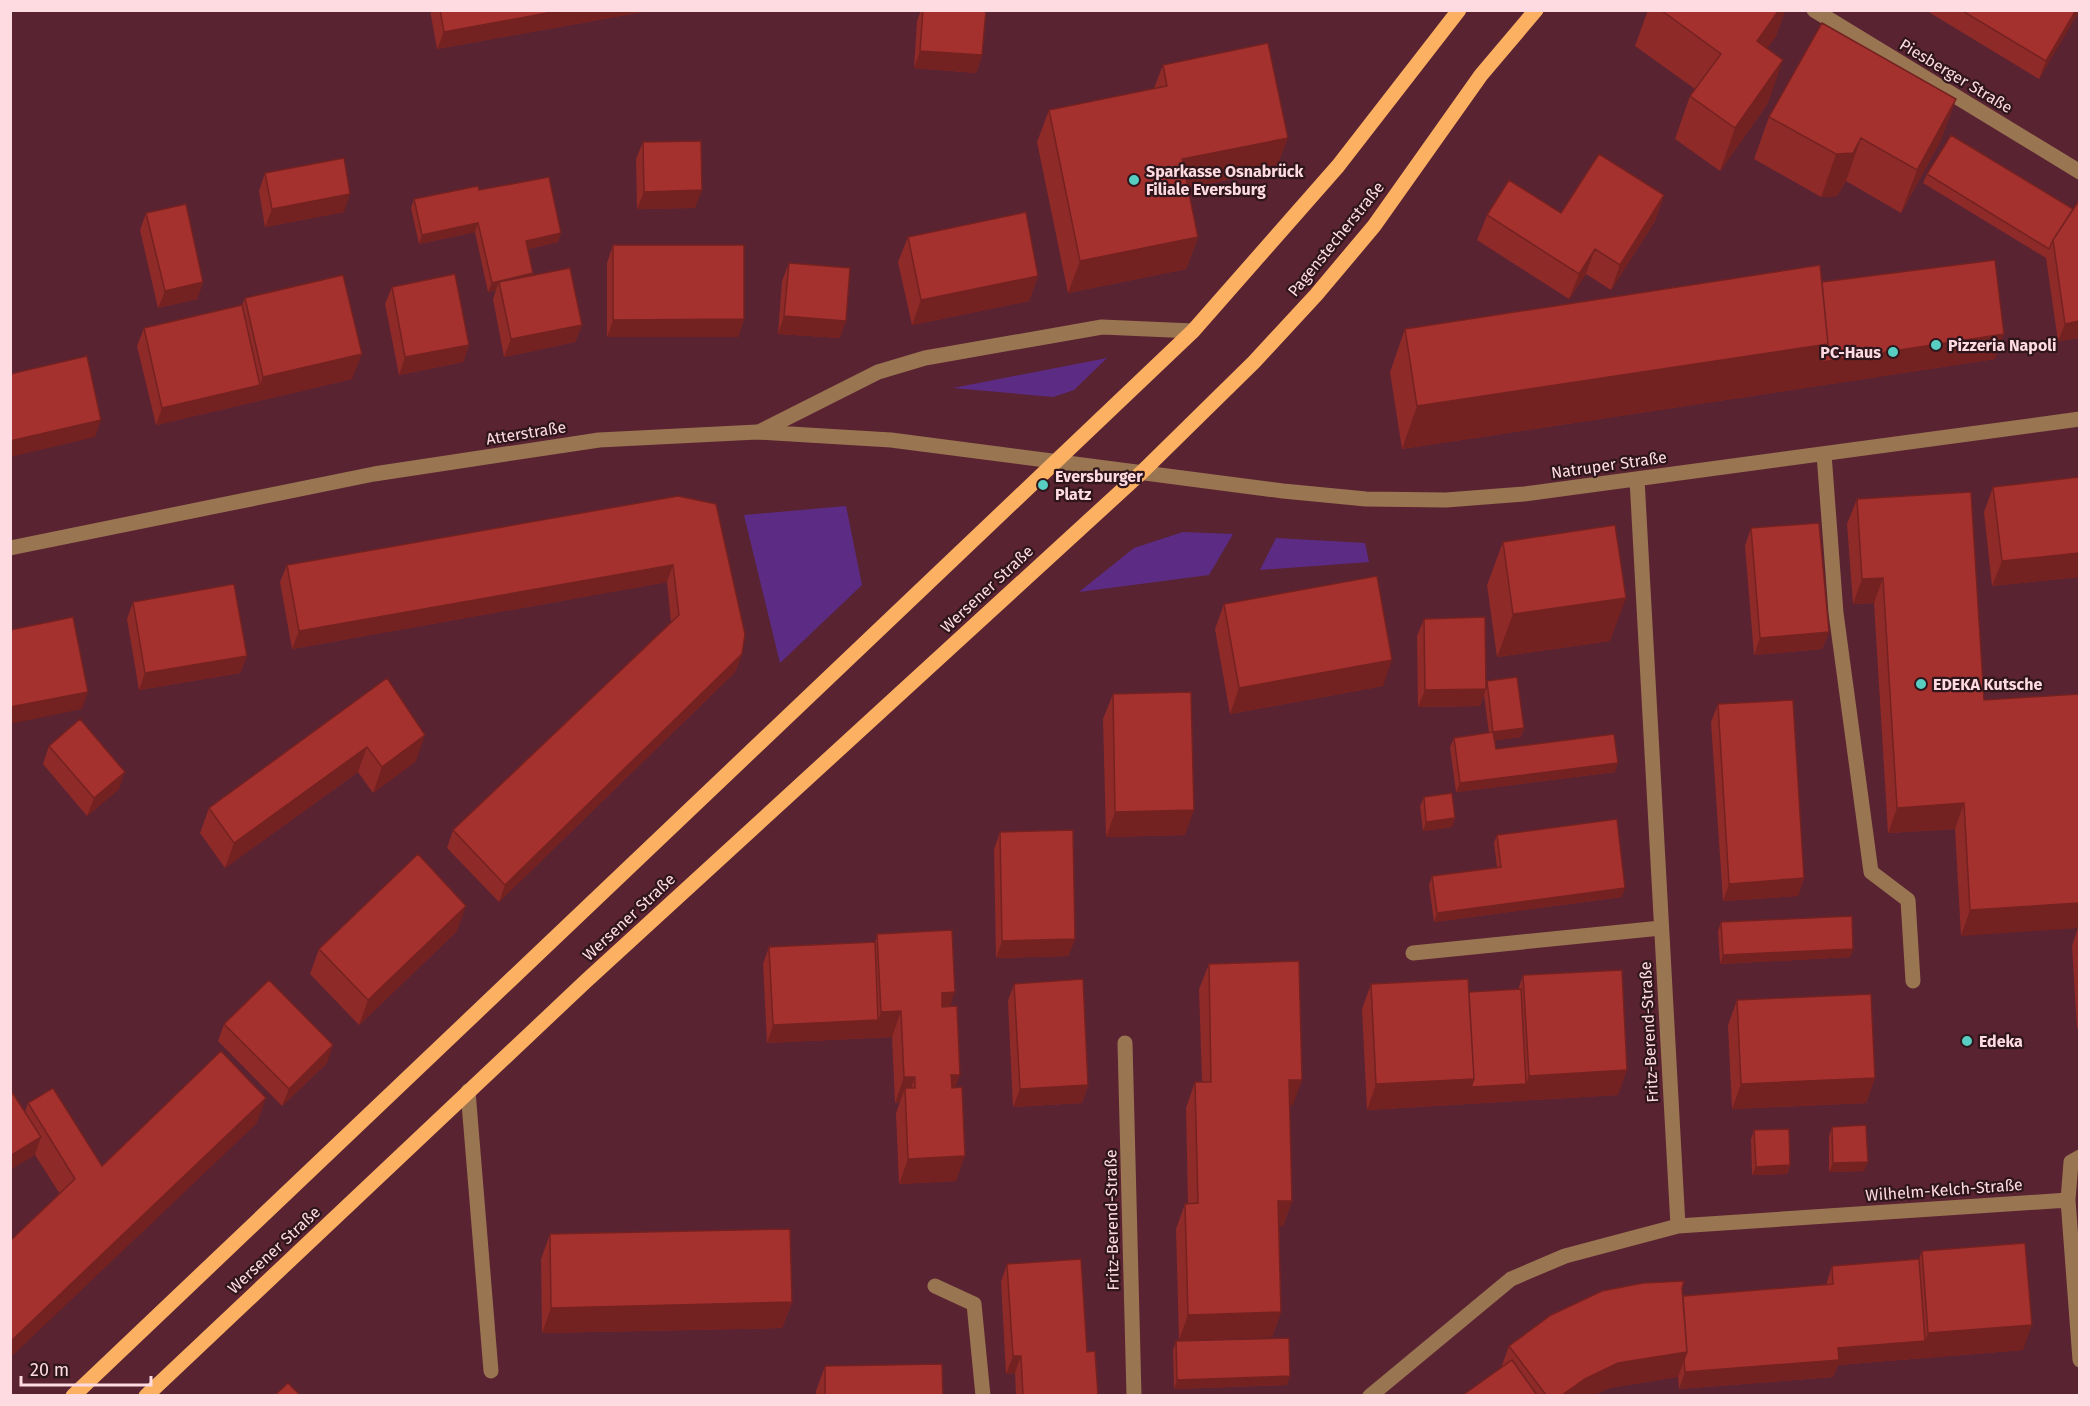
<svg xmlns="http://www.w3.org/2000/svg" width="2090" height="1406" font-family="'Fira Sans',sans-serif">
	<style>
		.grass { fill: #5c2c85 }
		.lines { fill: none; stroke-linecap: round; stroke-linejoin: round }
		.minor { stroke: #9a7551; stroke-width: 15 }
		.major { stroke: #fcb162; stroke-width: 15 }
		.wall { fill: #8e2a28 }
		.shaded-wall { fill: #742221 }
		.building { fill: #a5312f; stroke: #742221; stroke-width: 1.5 }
		.poi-dot { fill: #57cec1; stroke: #2f161c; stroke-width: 2 }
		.labels { text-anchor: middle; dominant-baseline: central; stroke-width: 4.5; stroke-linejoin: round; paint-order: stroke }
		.street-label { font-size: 16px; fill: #fedbe1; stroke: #2f161c }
		.poi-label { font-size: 16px; font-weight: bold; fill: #fedbe1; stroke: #2f161c; text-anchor: start }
	</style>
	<rect width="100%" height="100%" fill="#592332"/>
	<!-- grass -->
	<path class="grass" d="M 1107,358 L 1074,390 L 1053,397 L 953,388 Z
		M 846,506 L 862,585 L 780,663 L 744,515 Z
		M 1183,532 L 1233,534 L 1209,575 L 1079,592 L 1134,548 Z
		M 1276,538 L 1365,543 L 1369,562 L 1260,570 Z"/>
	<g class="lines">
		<!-- minor -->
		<path class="minor" d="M 1814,10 L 2080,172
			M 759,432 L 878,372 L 925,358 L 1102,327 L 1193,331
			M 1824,454 L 1836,613 L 1871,872 L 1908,900 L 1913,981
			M 1637,479 L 1678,1226
			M 10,548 L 374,474 L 599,440 L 757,432 L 891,440 L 1283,491 L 1366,499 L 1446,500 L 1524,494 L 2080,419
			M 1413,953 L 1661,928
			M 1125,1043 L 1134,1396
			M 468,1091 L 491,1371
			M 2080,1157 L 2071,1162 L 2068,1200 L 2080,1360
			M 935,1286 L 974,1304 L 983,1396
			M 1370,1396 L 1511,1279 L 1565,1256 L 1678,1226 L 2068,1200"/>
		<!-- major -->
		<path class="major" d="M 73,1396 L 1193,331 L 1338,166 L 1459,10
			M 146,1396 L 586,981 L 1142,472 L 1254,362 L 1316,295 L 1374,226 L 1481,75 L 1536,10"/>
	</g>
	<!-- wall -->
	<path class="wall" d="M 430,10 L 653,10 L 437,49 Z
		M 921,10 L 986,10 L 982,55 L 976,73 L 914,68 L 917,21 Z
		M 1648,10 L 1785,10 L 1776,36 L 1767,48 L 1768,103 L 1720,171 L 1675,139 L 1690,96 L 1695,89 L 1635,46 Z
		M 1927,10 L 2079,10 L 2039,79 L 1927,11 Z
		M 1163,65 L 1276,170 L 1188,188 L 1198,237 L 1186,269 L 1068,293 L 1037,142 L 1049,110 L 1154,88 Z
		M 1956,99 L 1940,142 L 1901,213 L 1846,181 L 1837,196 L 1821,197 L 1754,159 L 1769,117 Z
		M 643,142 L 695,208 L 637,209 L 636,159 Z
		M 265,173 L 344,212 L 265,227 L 259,191 Z
		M 1927,174 L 2073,209 L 2079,338 L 2058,341 L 2046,258 L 1923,183 Z
		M 479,190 L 558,242 L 528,249 L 533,275 L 582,325 L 575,342 L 504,357 L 493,299 L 496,290 L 488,292 L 475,232 L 419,244 L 411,208 L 414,199 Z
		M 1664,195 L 1655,221 L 1611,290 L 1586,274 L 1569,299 L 1477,240 L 1487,215 L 1561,213 Z
		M 146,213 L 203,282 L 197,299 L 158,308 L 140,230 Z
		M 908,237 L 1038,276 L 1029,301 L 912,325 L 898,262 Z
		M 613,245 L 744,319 L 738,337 L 607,337 L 607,263 Z
		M 789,263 L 840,338 L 778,334 L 782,281 Z
		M 1822,282 L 1995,359 L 1402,449 L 1390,372 L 1405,329 Z
		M 392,287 L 469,345 L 463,362 L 399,375 L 385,304 Z
		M 245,298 L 352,379 L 156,425 L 137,346 L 144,328 L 242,305 Z
		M 2079,477 L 2079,577 L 1992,586 L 1984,512 L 1993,487 Z
		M 678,496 L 742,654 L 735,672 L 499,902 L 447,848 L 453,830 L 671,622 L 667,582 L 292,649 L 280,582 L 287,565 Z
		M 1857,499 L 1984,700 L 2079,694 L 1961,936 L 1955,829 L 1888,833 L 1874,603 L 1853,604 L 1847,524 Z
		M 1751,528 L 1829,632 L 1822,649 L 1754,655 L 1745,546 Z
		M 1503,542 L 1610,641 L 1497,657 L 1487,585 Z
		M 133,602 L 247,656 L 240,673 L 139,690 L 127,619 Z
		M 1224,604 L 1383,686 L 1230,714 L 1215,629 Z
		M 1424,619 L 1486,682 L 1524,728 L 1521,737 L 1495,740 L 1496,749 L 1615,772 L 1456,792 L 1450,747 L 1454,738 L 1489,733 L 1484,695 L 1480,706 L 1418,707 L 1417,636 Z
		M 387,678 L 416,761 L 373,793 L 358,772 L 225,868 L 200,833 L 209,808 Z
		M 1113,694 L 1185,835 L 1106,837 L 1103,719 Z
		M 1718,704 L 1804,878 L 1798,896 L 1723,901 L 1711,722 Z
		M 49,746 L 119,789 L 87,816 L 43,764 Z
		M 1424,797 L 1455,818 L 1452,827 L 1423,831 L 1420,806 Z
		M 1000,832 L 1075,939 L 1068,956 L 996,958 L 994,849 Z
		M 1497,835 L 1622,897 L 1434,922 L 1429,885 L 1432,876 L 1497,867 L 1494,843 Z
		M 1721,922 L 1853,949 L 1850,957 L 1720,964 L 1718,931 Z
		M 2078,928 L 2079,928 L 2079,1028 L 2077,1028 L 2072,946 Z
		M 457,931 L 359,1025 L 310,974 L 319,949 Z
		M 877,934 L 950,1006 L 956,1087 L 956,1181 L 899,1184 L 896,1113 L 900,1102 L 895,1103 L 892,1037 L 767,1043 L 763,964 L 769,947 L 875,942 Z
		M 1209,964 L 1293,1105 L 1289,1105 L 1292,1201 L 1283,1226 L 1279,1226 L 1281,1312 L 1272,1337 L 1179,1340 L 1176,1229 L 1185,1204 L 1188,1204 L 1186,1108 L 1195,1082 L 1202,1082 L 1199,989 Z
		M 1523,975 L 1618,1095 L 1367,1110 L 1362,1009 L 1371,984 L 1469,992 L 1518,990 Z
		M 1014,984 L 1088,1085 L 1082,1103 L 1013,1107 L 1008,1001 Z
		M 1737,1000 L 1875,1078 L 1866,1103 L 1732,1109 L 1728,1025 Z
		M 224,1024 L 327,1063 L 282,1106 L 218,1041 Z
		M 28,1103 L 102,1166 L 257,1123 L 60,1194 L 35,1155 L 25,1112 Z
		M 1832,1127 L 1864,1171 L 1829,1172 L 1829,1136 Z
		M 1754,1130 L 1790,1165 L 1787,1174 L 1752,1175 L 1751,1139 Z
		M 550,1234 L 792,1302 L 782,1328 L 542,1333 L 541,1259 Z
		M 1922,1251 L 2023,1350 L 1838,1365 L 1833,1377 L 1679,1389 L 1678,1377 L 1609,1388 L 1594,1395 L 1463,1395 L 1501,1368 L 1509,1346 L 1682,1288 L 1683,1296 L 1826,1285 L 1832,1266 L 1919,1259 Z
		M 1007,1264 L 1087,1352 L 1098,1395 L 1016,1395 L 1015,1373 L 1006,1374 L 1001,1282 Z
		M 1176,1341 L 1287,1385 L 1174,1389 L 1173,1350 Z
		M 825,1366 L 943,1395 L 816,1395 L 816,1391 Z"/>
	<!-- shaded-wall -->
	<path class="shaded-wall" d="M 563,10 L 653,10 L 437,49 L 444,32 Z
		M 1779,10 L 1785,10 L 1776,36 L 1741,84 L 1757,41 Z
		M 2076,10 L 2079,10 L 2079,12 L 2039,79 L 2046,61 Z
		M 920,51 L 982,55 L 976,73 L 914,68 Z
		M 1783,60 L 1768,103 L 1720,171 L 1735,128 Z
		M 1956,99 L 1940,142 L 1901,213 L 1917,170 Z
		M 1288,138 L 1276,170 L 1170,191 L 1182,159 Z
		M 1861,138 L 1846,181 L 1837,196 L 1821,197 L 1836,154 Z
		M 702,190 L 695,208 L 637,209 L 644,192 Z
		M 350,194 L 344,212 L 265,227 L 272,209 Z
		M 1664,195 L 1655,221 L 1611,290 L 1620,265 Z
		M 478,223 L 475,232 L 419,244 L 422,235 Z
		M 561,233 L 558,242 L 523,250 L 526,241 Z
		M 1198,237 L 1186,269 L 1068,293 L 1080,261 Z
		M 1595,249 L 1586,274 L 1569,299 L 1579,274 Z
		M 533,273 L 530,282 L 499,282 L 496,290 L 488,292 L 492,283 Z
		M 1038,276 L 1029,301 L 912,325 L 921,300 Z
		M 203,282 L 197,299 L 158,308 L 165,291 Z
		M 784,316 L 846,321 L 840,338 L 778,334 Z
		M 744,319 L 738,337 L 607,337 L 613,320 Z
		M 2079,321 L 2079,338 L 2058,341 L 2065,324 Z
		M 582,325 L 575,342 L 504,357 L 511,339 Z
		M 2004,334 L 1995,359 L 1812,387 L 1821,362 Z
		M 1828,344 L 1812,387 L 1402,449 L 1417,406 Z
		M 469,345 L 463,362 L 399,375 L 405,357 Z
		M 362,354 L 352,379 L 254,402 L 263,377 Z
		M 260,385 L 254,402 L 156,425 L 162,408 Z
		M 101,420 L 95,437 L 10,457 L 10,441 Z
		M 2079,553 L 2079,577 L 1992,586 L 2002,561 Z
		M 673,565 L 667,582 L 292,649 L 299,631 Z
		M 1883,578 L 1874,603 L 1853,604 L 1862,579 Z
		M 1626,598 L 1610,641 L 1497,657 L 1513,614 Z
		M 1829,632 L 1822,649 L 1754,655 L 1760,638 Z
		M 742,654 L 735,672 L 499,902 L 505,885 Z
		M 247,656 L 240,673 L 139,690 L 145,673 Z
		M 1392,660 L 1383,686 L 1230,714 L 1239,688 Z
		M 1486,689 L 1480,706 L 1418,707 L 1425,690 Z
		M 88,692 L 82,709 L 10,724 L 10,707 Z
		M 1524,728 L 1521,737 L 1490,741 L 1493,732 Z
		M 425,735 L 416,761 L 373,793 L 382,767 Z
		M 367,747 L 358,772 L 225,868 L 234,843 Z
		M 1618,763 L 1615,772 L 1456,792 L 1460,783 Z
		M 125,772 L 119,789 L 87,816 L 94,798 Z
		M 1964,803 L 1955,829 L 1888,833 L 1897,808 Z
		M 1194,810 L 1185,835 L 1106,837 L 1115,812 Z
		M 1455,818 L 1452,827 L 1423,831 L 1426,822 Z
		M 1804,878 L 1798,896 L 1723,901 L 1729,884 Z
		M 1625,888 L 1622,897 L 1434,922 L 1437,913 Z
		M 2079,903 L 2079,928 L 1961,936 L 1970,910 Z
		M 466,906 L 457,931 L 359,1025 L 368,1000 Z
		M 1075,939 L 1068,956 L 996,958 L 1002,941 Z
		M 1853,949 L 1850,957 L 1720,964 L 1723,955 Z
		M 955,992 L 946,1017 L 933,1018 L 942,993 Z
		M 901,1011 L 892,1037 L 767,1043 L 773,1025 L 878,1020 L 881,1012 Z
		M 333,1045 L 327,1063 L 282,1106 L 289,1089 Z
		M 1627,1070 L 1618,1095 L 1367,1110 L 1376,1084 L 1474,1079 L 1526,1084 L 1529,1076 Z
		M 951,1075 L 960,1075 L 951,1100 Z
		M 904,1077 L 915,1077 L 906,1102 L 905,1088 L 900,1102 L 895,1103 Z
		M 1875,1078 L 1866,1103 L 1732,1109 L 1741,1084 Z
		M 1289,1080 L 1302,1080 L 1293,1105 L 1280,1105 Z
		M 1088,1085 L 1082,1103 L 1013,1107 L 1020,1089 Z
		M 266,1098 L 257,1123 L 10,1358 L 10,1342 Z
		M 41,1137 L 35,1155 L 10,1170 L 10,1156 Z
		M 965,1156 L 956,1181 L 899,1184 L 908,1159 Z
		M 1868,1162 L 1864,1171 L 1829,1172 L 1833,1163 Z
		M 1790,1165 L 1787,1174 L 1752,1175 L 1756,1167 Z
		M 1278,1201 L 1292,1201 L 1283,1226 L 1269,1226 Z
		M 792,1302 L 782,1328 L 542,1333 L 551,1308 Z
		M 1281,1312 L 1272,1337 L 1179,1340 L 1188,1315 Z
		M 2032,1325 L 2023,1350 L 1838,1365 L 1833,1377 L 1679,1389 L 1685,1372 L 1838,1348 L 1925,1341 L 1928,1333 Z
		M 1687,1352 L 1678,1377 L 1609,1388 L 1594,1395 L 1562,1395 L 1585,1379 L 1618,1363 Z
		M 1013,1356 L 1021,1356 L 1015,1373 L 1006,1374 Z
		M 1290,1376 L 1287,1385 L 1174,1389 L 1177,1380 Z"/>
	<!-- building -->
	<path class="building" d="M 440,10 L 563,10 L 444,32 Z
		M 923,10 L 986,10 L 982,55 L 920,51 Z
		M 1661,10 L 1779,10 L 1757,41 L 1783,60 L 1735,128 L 1690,96 L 1721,54 Z
		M 1961,10 L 2076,10 L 2046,61 Z
		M 1822,23 L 1956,99 L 1917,170 L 1861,138 L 1853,153 L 1836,154 L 1769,117 Z
		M 1268,43 L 1288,138 L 1182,159 L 1198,237 L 1080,261 L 1049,110 L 1167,86 L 1163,65 Z
		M 1951,135 L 2073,209 L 2053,240 L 2049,249 L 1927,174 Z
		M 701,141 L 702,190 L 644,192 L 643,142 Z
		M 1599,154 L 1664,195 L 1620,265 L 1595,249 L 1579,274 L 1487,215 L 1509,180 L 1561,213 Z
		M 344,158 L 350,194 L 272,209 L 265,173 Z
		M 549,177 L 561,233 L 526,241 L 533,273 L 492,283 L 478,223 L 422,235 L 414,199 L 478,186 L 479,190 Z
		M 2078,202 L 2079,202 L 2079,321 L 2065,324 L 2053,240 Z
		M 186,204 L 203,282 L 165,291 L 146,213 Z
		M 1026,212 L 1038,276 L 921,300 L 908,237 Z
		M 613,245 L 744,245 L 744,319 L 613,320 Z
		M 1995,260 L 2004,334 L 1821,362 L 1828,344 L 1822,282 Z
		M 789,263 L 850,268 L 846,321 L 784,316 Z
		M 1820,265 L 1828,344 L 1417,406 L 1405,329 Z
		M 570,268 L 582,325 L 511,339 L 499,282 Z
		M 455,274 L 469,345 L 405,357 L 392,287 Z
		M 343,275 L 362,354 L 263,377 L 245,298 Z
		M 242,305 L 260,385 L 162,408 L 144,328 Z
		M 87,356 L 101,420 L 10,441 L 10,374 Z
		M 2079,477 L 2079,553 L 2002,561 L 1993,487 Z
		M 1971,492 L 1984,700 L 2079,694 L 2079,903 L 1970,910 L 1964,803 L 1897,808 L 1883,578 L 1862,579 L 1857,499 Z
		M 678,496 L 716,504 L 745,634 L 742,654 L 505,885 L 453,830 L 679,615 L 673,565 L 299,631 L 287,565 Z
		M 1819,523 L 1829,632 L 1760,638 L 1751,528 Z
		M 1615,525 L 1626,598 L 1513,614 L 1503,542 Z
		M 1377,576 L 1392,660 L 1239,688 L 1224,604 Z
		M 234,584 L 247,656 L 145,673 L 133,602 Z
		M 73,617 L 88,692 L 10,707 L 10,630 Z
		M 1485,617 L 1486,689 L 1425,690 L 1424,619 Z
		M 1517,677 L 1524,728 L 1493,732 L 1487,681 Z
		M 387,678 L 425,735 L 382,767 L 367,747 L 234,843 L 209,808 Z
		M 1191,692 L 1194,810 L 1115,812 L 1113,694 Z
		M 1793,700 L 1804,878 L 1729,884 L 1718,704 Z
		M 80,719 L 125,772 L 94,798 L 49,746 Z
		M 1493,732 L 1496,749 L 1614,734 L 1618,763 L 1460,783 L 1454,738 Z
		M 1452,793 L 1455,818 L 1426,822 L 1424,797 Z
		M 1617,819 L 1625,888 L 1437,913 L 1432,876 L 1501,867 L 1497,835 Z
		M 1073,830 L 1075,939 L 1002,941 L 1000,832 Z
		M 418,854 L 466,906 L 368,1000 L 319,949 Z
		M 1852,916 L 1853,949 L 1723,955 L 1721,922 Z
		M 952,930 L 955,992 L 942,993 L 942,1007 L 957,1006 L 960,1075 L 951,1075 L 952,1088 L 962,1087 L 965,1156 L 908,1159 L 905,1088 L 915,1088 L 915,1077 L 904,1077 L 901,1011 L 881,1012 L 877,934 Z
		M 875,942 L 878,1020 L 773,1025 L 769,947 Z
		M 1299,961 L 1302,1080 L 1289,1080 L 1292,1201 L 1278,1201 L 1281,1312 L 1188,1315 L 1185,1204 L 1198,1203 L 1195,1082 L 1211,1082 L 1209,964 Z
		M 1622,970 L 1627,1070 L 1529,1076 L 1523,975 Z
		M 1083,979 L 1088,1085 L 1020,1089 L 1014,984 Z
		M 1468,979 L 1474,1079 L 1376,1084 L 1371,984 Z
		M 269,980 L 333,1045 L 289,1089 L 224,1024 Z
		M 1521,989 L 1526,1084 L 1471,1087 L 1474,1079 L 1469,992 Z
		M 1871,994 L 1875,1078 L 1741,1084 L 1737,1000 Z
		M 221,1051 L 266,1098 L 10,1342 L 10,1241 L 75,1179 L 28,1103 L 53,1088 L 102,1166 Z
		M 10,1089 L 41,1137 L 10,1156 Z
		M 1866,1125 L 1868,1162 L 1833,1163 L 1832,1127 Z
		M 1789,1129 L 1790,1165 L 1756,1167 L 1754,1130 Z
		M 790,1229 L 792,1302 L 551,1308 L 550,1234 Z
		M 2025,1243 L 2032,1325 L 1928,1333 L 1922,1251 Z
		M 1081,1259 L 1087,1352 L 1095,1351 L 1098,1395 L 1023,1395 L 1021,1356 L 1013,1356 L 1007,1264 Z
		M 1919,1259 L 1925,1341 L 1838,1348 L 1839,1360 L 1685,1372 L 1684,1360 L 1687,1352 L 1683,1296 L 1833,1284 L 1832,1266 Z
		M 1684,1281 L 1682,1288 L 1687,1352 L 1618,1363 L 1585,1379 L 1562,1395 L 1546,1395 L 1509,1346 L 1551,1315 L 1602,1291 L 1643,1283 Z
		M 1289,1338 L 1290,1376 L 1177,1380 L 1176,1341 Z
		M 1512,1360 L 1537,1395 L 1463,1395 Z
		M 942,1364 L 943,1395 L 825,1395 L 825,1366 Z
		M 288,1383 L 300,1395 L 275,1395 Z"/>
	<!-- markers -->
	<g class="poi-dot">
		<circle cx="1134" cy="180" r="6"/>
		<circle cx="1936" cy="345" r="6"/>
		<circle cx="1893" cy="352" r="6"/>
		<circle cx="1043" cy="485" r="6"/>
		<circle cx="1921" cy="684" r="6"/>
		<circle cx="1967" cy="1041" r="6"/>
	</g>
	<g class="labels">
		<!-- street labels -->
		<g class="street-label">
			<text transform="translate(1956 76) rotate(31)">Piesberger Straße</text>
			<text transform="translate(1336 239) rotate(-51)">Pagenstecherstraße</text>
			<text transform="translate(526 433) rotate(-9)">Atterstraße</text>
			<text transform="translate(1609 465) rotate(-8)">Natruper Straße</text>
			<text transform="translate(987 589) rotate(-43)">Wersener Straße</text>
			<text transform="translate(629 917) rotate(-43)">Wersener Straße</text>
			<text transform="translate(1649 1032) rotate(-93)">Fritz-Berend-Straße</text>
			<text transform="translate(1944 1190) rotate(-4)">Wilhelm-Kelch-Straße</text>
			<text transform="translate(1112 1220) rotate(-91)">Fritz-Berend-Straße</text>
			<text transform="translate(274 1250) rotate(-43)">Wersener Straße</text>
		</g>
		<!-- poi labels -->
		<g class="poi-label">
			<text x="1146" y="171">Sparkasse Osnabrück<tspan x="1146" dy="18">Filiale Eversburg</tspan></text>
			<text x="1948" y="345">Pizzeria Napoli</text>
			<text x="1881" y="352" text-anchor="end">PC-Haus</text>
			<text x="1055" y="476">Eversburger<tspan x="1055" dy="18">Platz</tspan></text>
			<text x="1933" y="684">EDEKA Kutsche</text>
			<text x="1979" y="1041">Edeka</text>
		</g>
	</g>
	<!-- border -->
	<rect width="2090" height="1406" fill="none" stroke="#fedbe1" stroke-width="24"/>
	<!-- scale -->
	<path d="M21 1376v9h130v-9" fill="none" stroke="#fedbe1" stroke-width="3"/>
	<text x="30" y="1376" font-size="18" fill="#fedbe1" stroke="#2f161c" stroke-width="4.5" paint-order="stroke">20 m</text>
</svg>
